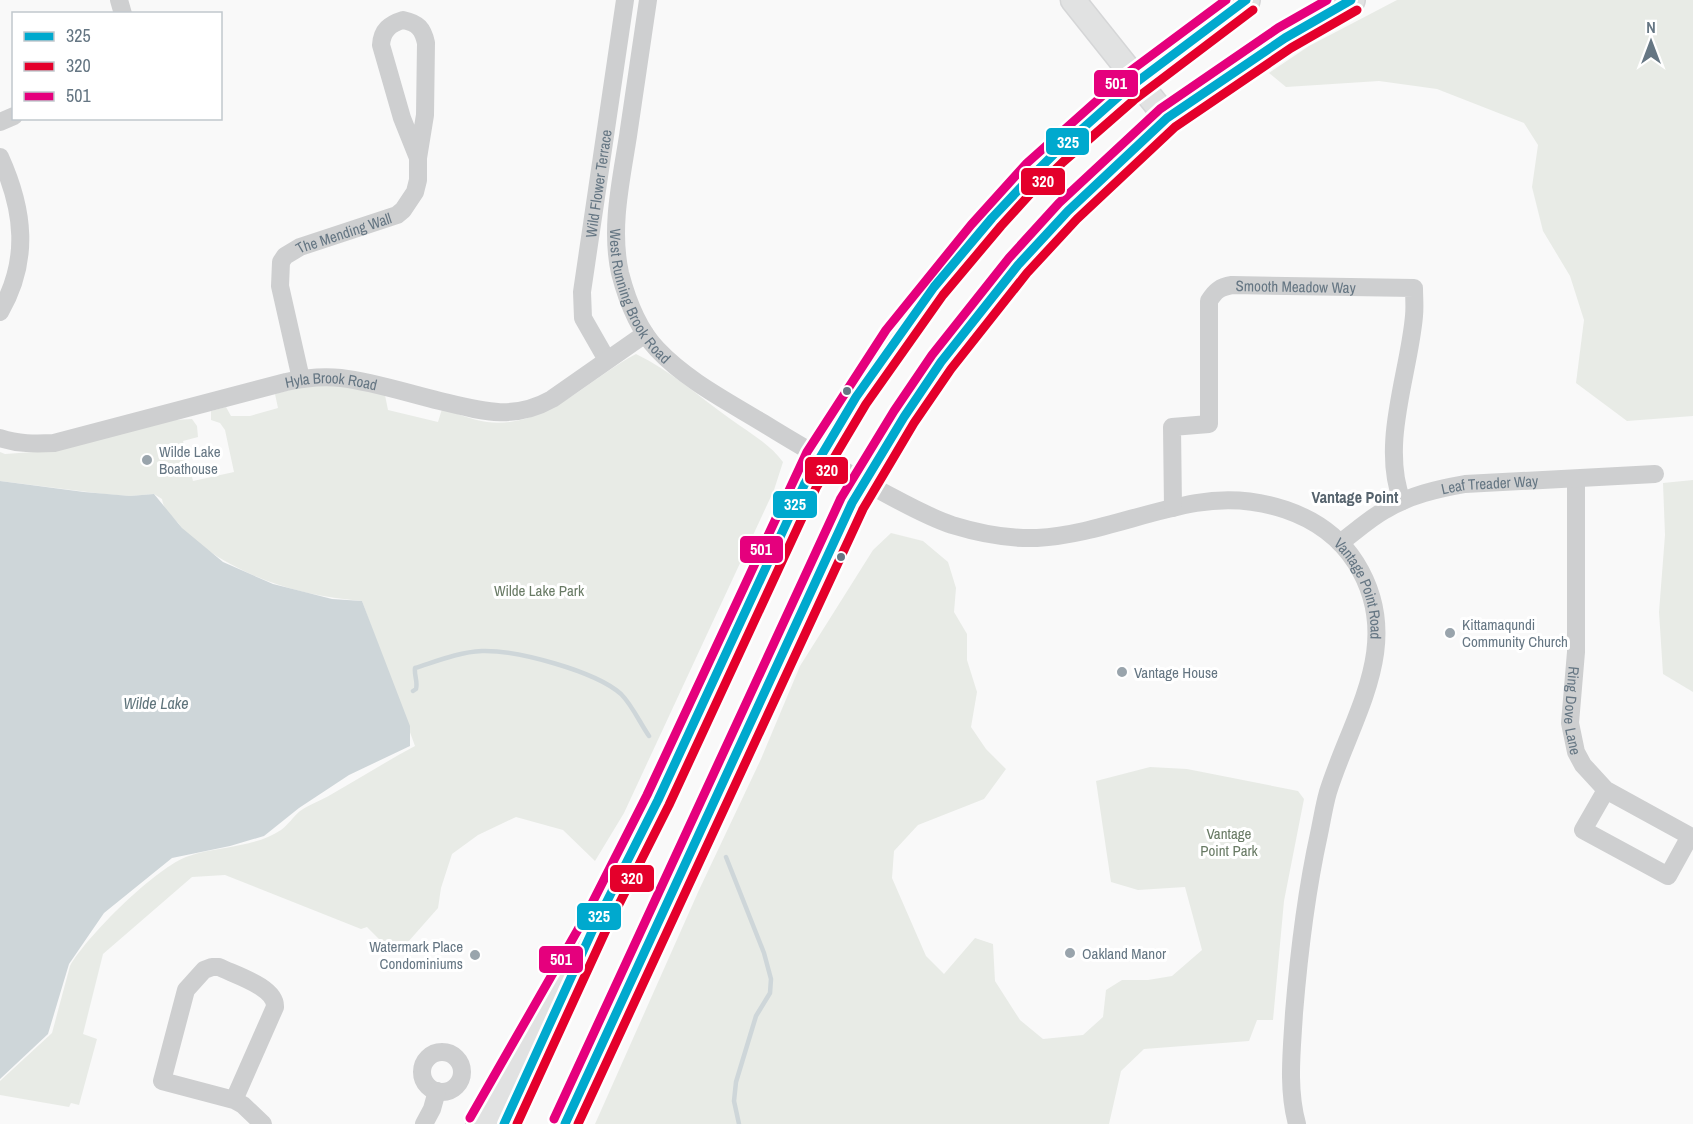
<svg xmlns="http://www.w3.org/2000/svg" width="1693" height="1124" font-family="'Archivo Narrow',sans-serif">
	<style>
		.green { fill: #e8ebe6 }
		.water { fill: #ced6d9 }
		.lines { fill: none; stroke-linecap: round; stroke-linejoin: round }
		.stream { stroke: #ced6d9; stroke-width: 4.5 }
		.secondary-casing { stroke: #d5d6d7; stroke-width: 27 }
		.primary-casing { stroke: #d5d6d7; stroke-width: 30 }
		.minor { stroke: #cecfd0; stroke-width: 18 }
		.secondary { stroke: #e1e2e2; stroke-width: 24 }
		.primary { stroke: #e1e2e2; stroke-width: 27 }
		.bus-1-casing { stroke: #fff; stroke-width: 14 }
		.bus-2-casing { stroke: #fff; stroke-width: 14 }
		.bus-3-casing { stroke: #fff; stroke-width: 14 }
		.bus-1 { stroke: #00a9ce; stroke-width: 9 }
		.bus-2 { stroke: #e4002b; stroke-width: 9 }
		.bus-3 { stroke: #e5007d; stroke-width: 9 }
		.bus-dot { fill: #657683; stroke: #fff; stroke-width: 2 }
		.poi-dot { fill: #99a4ac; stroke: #fff; stroke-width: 2 }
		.labels { text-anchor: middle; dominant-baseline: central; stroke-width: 6; stroke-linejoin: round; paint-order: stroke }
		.street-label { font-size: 15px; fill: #657683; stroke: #fff }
		.poi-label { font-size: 15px; fill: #657683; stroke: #fff; text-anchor: start }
		.park-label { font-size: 15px; fill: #687a64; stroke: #fff }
		.neighbourhood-label { font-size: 16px; font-weight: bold; fill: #57646e; stroke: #fff }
		.water-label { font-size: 16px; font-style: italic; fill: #60757c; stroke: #fff }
		.line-badge { stroke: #fff; stroke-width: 2 }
		.badge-label { font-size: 16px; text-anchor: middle; font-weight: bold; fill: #fff }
	</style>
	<rect width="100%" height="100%" fill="#f9f9f9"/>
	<!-- green -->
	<path class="green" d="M 1397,0 L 1693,0 L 1693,416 L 1627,421 L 1576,383 L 1584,320 L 1570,276 L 1543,231 L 1532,187 L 1538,145 L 1524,123 L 1437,89 L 1379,81 L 1286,87 L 1269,73 L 1309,46 Z
		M 636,354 C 670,370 698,396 729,418 C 748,432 769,443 783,462 L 774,490 L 624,813 L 595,861 L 563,830 L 516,817 L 478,835 L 452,854 L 441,888 L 438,908 L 408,942 L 381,941 L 367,927 L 361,929 L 225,875 L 192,877 L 103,954 L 83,1034 L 97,1039 L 79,1105 L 71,1103 L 69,1107 L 0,1095 L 0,1081 L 52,1033 L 70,966 C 87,936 157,866 189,856 C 218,846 254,848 281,830 C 288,825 293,817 300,811 C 310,804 322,800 332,794 C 360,778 387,761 415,746 L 362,601 C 306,597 252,581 206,549 C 200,545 192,541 187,536 C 184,533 182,528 179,524 C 172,515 164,512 162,499 L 154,494 L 130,496 L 104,494 L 0,481 L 0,452 L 5,454 L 47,451 L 175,420 L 192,419 L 197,426 L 198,437 L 183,441 L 193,481 L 234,472 L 225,430 L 220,423 L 211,420 L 211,411 L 226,407 L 231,416 L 250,416 L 278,408 L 275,394 L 307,385 L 338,385 L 385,395 L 388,410 L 438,422 L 442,409 C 456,413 472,420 487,422 C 546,429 588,379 636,354 Z
		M 1693,480 L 1693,692 L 1663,674 L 1659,612 L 1665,535 L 1663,483 Z
		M 891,533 L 923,541 L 948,562 L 956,588 L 954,612 L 967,634 L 967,660 L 977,692 L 971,727 L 986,749 L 1006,769 L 984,799 L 918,825 L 894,851 L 892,878 L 926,956 L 944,974 L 975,938 L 993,944 L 995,981 L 1020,1020 L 1043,1039 L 1083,1035 L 1103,1017 L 1106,990 L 1122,980 L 1148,980 L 1172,976 L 1202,950 L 1185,887 L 1138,890 L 1111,882 L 1096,781 L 1150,767 L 1187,769 L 1298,791 L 1304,799 L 1284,901 L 1273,1020 L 1257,1020 L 1249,1041 L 1144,1049 L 1121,1071 L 1109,1124 L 595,1124 L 699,890 L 761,759 L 800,666 L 873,550 Z"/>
	<!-- water -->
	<path class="water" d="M 0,481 L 84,492 L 130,496 L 154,494 L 182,528 L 223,562 L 273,584 L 332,599 L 362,601 L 410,726 L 410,746 L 349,775 L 299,808 L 264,836 L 230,846 L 172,858 L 104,913 L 69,964 L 48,1034 L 0,1079 Z"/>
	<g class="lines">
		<!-- stream -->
		<path class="stream" d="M 413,691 L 416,689 C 418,681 414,676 415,668 C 437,661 459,652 482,651 C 517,650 595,671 621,694 C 632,705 640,723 649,736
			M 726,857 L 764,953 L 771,979 L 770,993 L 756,1016 L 736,1082 L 734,1101 L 739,1124"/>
		<defs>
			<path id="secondary" d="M 1073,0 L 1167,118
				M 504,1124 L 552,1020"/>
			<path id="primary" d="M 480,1124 L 595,925 L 658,800 L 818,457 L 896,337 L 980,232 L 1035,172 L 1087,124 L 1137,81 L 1246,0
				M 565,1124 L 852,503 L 904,417 L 941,362 L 1018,265 L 1068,211 L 1167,118 L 1285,38 L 1351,0"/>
		</defs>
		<!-- secondary casing -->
		<use href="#secondary" class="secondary-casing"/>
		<!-- primary casing -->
		<use href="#primary" class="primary-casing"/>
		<!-- minor -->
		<g class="minor">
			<path d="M 119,0 L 123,14"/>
			<path id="s1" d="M 648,0 C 641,45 635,91 628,136 C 621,181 610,228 620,273 C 627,300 638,329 657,349 C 686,380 727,401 763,423 C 800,446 837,467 875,488 C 900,501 925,516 952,525 C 978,533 1009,539 1037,538 C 1091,535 1143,512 1196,503 C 1255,493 1323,511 1356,563 C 1406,643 1352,715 1328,792 C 1324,806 1322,820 1319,834 C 1306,893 1299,952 1294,1013 C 1292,1049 1287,1088 1297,1124"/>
			<path d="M 0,122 L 14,116"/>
			<path d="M 0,157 C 24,210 30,260 0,312"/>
			<path id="s2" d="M 607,360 L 583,318 L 582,292 L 625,0"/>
			<path id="s3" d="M 301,379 L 280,286 L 281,262 L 285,256 L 300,247 L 397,215 L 403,210 L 415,192 L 418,180 L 418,158 L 425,115 L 426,43 C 423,29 418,23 403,20 C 390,24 382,30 381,45 L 402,118 L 418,158"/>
			<path id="s4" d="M 0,438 C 18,444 35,444 54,443 L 286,382 C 304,378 322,376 341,378 C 374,382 407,393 440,401 C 481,411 513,421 552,399 L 645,334"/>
			<path id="s5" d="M 1576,479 L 1576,652 L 1570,723 L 1576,752 L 1583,765 L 1606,790 L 1690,836 L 1668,876 L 1583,830 L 1606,790"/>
			<path id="s6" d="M 1173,508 L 1172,427 L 1209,424 L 1209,301 C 1215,291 1220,287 1232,285 L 1414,288 C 1414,297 1415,307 1414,316 C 1409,374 1380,444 1402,501"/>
			<path id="s7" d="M 1340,543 C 1355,532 1369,519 1385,510 C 1410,495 1437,489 1465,484 L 1655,474"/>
			<circle cx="442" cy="1072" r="20"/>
			<path d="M 234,1100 L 275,1007 C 276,987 235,975 219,967 L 212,967 L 204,970 L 186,990 L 162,1081 L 234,1100 L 243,1105 L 263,1124"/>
			<path d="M 424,1124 L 432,1109 L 437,1091"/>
		</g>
		<!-- secondary -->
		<use href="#secondary" class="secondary"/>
		<!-- primary -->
		<use href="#primary" class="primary"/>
		<defs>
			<path id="bus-1" d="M 504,1124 L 595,925 L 658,800 L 805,483 L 856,397 L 934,287 L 992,218 L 1023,185 L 1055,153 L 1126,90 L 1246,0
				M 565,1124 L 852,503 L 904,417 L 941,362 L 1018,265 L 1068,211 L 1167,118 L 1285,38 L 1351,0"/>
			<path id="bus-2" d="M 517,1124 L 606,930 L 669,805 L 816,488 L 866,404 L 943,295 L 1001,226 L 1031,193 L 1063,162 L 1134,100 L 1253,10
				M 578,1124 L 863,509 L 914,423 L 951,369 L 1027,273 L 1077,219 L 1175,127 L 1291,48 L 1357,10"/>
			<path id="bus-3" d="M 470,1118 L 584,919 L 647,795 L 807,452 L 886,330 L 971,225 L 1027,163 L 1129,72 L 1226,0
				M 554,1119 L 841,498 L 894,411 L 932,355 L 1009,258 L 1059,203 L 1160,109 L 1278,28 L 1327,0"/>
		</defs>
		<!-- bus-1 casing -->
		<use href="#bus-1" class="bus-1-casing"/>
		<!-- bus-2 casing -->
		<use href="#bus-2" class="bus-2-casing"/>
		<!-- bus-3 casing -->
		<use href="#bus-3" class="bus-3-casing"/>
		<!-- bus-1 -->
		<use href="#bus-1" class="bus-1"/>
		<!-- bus-2 -->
		<use href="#bus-2" class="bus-2"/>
		<!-- bus-3 -->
		<use href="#bus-3" class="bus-3"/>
	</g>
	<!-- markers -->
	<g class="bus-dot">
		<circle cx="847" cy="391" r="5"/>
		<circle cx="841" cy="557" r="5"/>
	</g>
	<g class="poi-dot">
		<circle cx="147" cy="460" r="6"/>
		<circle cx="1450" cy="633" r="6"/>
		<circle cx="1122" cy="672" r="6"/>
		<circle cx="1070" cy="953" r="6"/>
		<circle cx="475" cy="955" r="6"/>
	</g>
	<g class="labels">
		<!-- street labels -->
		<g class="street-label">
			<text stroke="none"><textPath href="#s2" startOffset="184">Wild Flower Terrace</textPath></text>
			<text stroke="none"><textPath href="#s3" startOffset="190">The Mending Wall</textPath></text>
			<text stroke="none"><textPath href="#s6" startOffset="334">Smooth Meadow Way</textPath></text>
			<text stroke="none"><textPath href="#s1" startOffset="304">West Running Brook Road</textPath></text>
			<text stroke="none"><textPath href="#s4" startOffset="340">Hyla Brook Road</textPath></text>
			<text stroke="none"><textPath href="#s7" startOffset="165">Leaf Treader Way</textPath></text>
			<text stroke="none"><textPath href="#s1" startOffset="1161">Vantage Point Road</textPath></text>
			<text stroke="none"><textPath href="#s5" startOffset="232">Ring Dove Lane</textPath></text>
		</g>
		<!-- poi labels -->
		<g class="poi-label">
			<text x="159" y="451">Wilde Lake<tspan x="159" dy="17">Boathouse</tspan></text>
			<text x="1462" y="624">Kittamaqundi<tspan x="1462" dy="17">Community Church</tspan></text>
			<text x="1134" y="672">Vantage House</text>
			<text x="463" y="946" text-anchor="end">Watermark Place<tspan x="463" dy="17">Condominiums</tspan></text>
			<text x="1082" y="953">Oakland Manor</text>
		</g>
		<!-- park labels -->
		<g class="park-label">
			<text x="539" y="590">Wilde Lake Park</text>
			<text x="1229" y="833">Vantage<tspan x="1229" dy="17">Point Park</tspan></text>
		</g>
		<!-- neighbourhood labels -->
		<g class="neighbourhood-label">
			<text x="1355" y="497">Vantage Point</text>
		</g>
		<!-- water labels -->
		<g class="water-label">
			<text x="156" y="703">Wilde Lake</text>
		</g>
	</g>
	<g class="line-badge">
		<rect x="1093" y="69" width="46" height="29" rx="6" fill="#e5007d"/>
		<rect x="1045" y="127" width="45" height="29" rx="6" fill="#00a9ce"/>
		<rect x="1020" y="167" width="46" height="29" rx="6" fill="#e4002b"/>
		<rect x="804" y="456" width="45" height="29" rx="6" fill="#e4002b"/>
		<rect x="772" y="490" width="46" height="29" rx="6" fill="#00a9ce"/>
		<rect x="739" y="535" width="45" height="29" rx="6" fill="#e5007d"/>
		<rect x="609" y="864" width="46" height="29" rx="6" fill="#e4002b"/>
		<rect x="576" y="902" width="46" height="29" rx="6" fill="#00a9ce"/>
		<rect x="538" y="945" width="46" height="29" rx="6" fill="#e5007d"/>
	</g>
	<g class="badge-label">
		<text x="1116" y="89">501</text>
		<text x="1068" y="148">325</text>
		<text x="1043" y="187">320</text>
		<text x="827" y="476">320</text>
		<text x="795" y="510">325</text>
		<text x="761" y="555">501</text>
		<text x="632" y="884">320</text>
		<text x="599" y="922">325</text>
		<text x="561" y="965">501</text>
	</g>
	<!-- legend -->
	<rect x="12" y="12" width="210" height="108" fill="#ffffff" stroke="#c1c8cd" stroke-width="1.5"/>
	<rect x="24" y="32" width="30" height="9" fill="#00a9ce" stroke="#c1c8cd" stroke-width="1.5"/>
	<text x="66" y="42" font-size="18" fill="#657683">325</text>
	<rect x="24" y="62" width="30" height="9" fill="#e4002b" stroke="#c1c8cd" stroke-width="1.5"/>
	<text x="66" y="72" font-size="18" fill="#657683">320</text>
	<rect x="24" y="92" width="30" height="9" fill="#e5007d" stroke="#c1c8cd" stroke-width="1.5"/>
	<text x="66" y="102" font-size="18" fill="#657683">501</text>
	<!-- north arrow -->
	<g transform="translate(1651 42)" stroke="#ffffff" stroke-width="4.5" paint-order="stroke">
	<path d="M0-4.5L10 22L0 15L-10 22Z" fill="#657683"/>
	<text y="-9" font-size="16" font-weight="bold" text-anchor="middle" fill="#657683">N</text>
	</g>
</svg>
